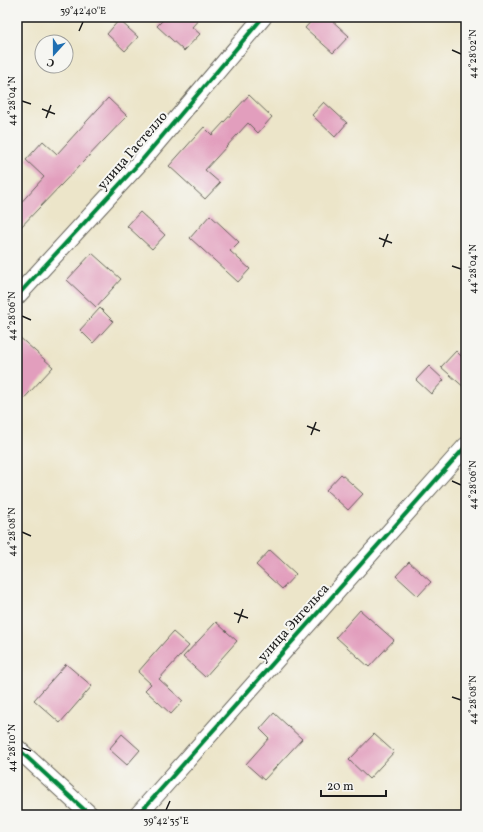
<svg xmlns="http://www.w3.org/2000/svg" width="483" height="832" font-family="Vollkorn,serif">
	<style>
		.building { fill: #e29ebd }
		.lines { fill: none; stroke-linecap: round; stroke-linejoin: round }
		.minor-casing { stroke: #656259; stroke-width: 19 }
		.minor { stroke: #fff; stroke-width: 17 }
		.cycleway-casing { stroke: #f6f6f2; stroke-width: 6 }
		.cycleway { stroke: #00873e; stroke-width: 4 }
		.ticks { fill: none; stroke: #1c1c1c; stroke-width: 1.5 }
		.labels { text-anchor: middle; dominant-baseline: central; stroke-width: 4; stroke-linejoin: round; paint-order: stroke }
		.street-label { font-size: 14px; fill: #1c1c1c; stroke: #f6f6f2 }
		.neatline { fill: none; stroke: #1c1c1c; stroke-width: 1.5 }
		.ticks-label { font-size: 10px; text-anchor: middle; fill: #1c1c1c }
	</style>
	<rect width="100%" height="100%" fill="#f6f6f2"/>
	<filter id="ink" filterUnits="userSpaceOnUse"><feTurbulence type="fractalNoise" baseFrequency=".025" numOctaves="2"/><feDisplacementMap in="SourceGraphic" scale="8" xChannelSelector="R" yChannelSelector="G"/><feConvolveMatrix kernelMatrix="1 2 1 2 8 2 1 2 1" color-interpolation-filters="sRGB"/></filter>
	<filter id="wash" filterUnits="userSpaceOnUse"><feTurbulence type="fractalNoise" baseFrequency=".012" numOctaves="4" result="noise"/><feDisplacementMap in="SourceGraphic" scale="16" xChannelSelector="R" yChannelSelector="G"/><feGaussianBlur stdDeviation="0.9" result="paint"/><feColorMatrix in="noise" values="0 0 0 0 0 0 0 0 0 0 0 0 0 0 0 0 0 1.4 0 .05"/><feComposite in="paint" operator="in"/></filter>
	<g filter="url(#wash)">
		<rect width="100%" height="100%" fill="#ece5c9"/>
		<g id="blocks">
			<!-- building -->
			<path class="building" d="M 166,17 L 201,17 L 192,27 L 200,34 L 184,51 L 157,26 Z
				M 315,17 L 328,17 L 349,36 L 333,53 L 305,28 Z
				M 119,20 L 138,37 L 125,51 L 107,34 Z
				M 249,95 L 272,117 L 258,133 L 248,123 L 205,170 L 220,183 L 205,199 L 169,166 L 204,127 L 212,135 Z
				M 108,98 L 127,116 L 17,231 L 17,207 L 44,177 L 26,160 L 43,141 L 57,154 Z
				M 324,102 L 347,123 L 335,137 L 312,115 Z
				M 140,212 L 165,235 L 152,249 L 127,226 Z
				M 210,215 L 239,242 L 230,251 L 250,269 L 238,282 L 190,238 Z
				M 92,253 L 121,279 L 96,307 L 67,280 Z
				M 100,308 L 113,321 L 93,343 L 80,330 Z
				M 17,335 L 53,367 L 17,406 Z
				M 456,351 L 466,361 L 466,389 L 441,367 Z
				M 429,366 L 444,380 L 431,394 L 416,380 Z
				M 341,474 L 363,494 L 348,510 L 326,490 Z
				M 270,550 L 296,574 L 282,589 L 256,565 Z
				M 409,562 L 431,582 L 418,596 L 396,576 Z
				M 360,610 L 394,640 L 369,667 L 336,637 Z
				M 216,622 L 237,641 L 205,677 L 183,657 Z
				M 173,632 L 189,646 L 159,679 L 183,701 L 171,714 L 145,690 L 151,684 L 138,672 Z
				M 66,664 L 92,686 L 60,723 L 34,700 Z
				M 274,713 L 302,739 L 264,780 L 246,764 L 269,738 L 260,729 Z
				M 122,734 L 140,750 L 127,765 L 109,749 Z
				M 374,734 L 394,752 L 369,779 L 349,760 Z"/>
		</g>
	</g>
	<g filter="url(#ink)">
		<use href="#blocks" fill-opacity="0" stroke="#656259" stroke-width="1"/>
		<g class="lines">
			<defs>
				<path id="minor" d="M 17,296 L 142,160 L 263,17
					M 17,748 L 90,815
					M 138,815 L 466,446"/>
			</defs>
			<!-- minor casing -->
			<use href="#minor" class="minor-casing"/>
			<!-- minor -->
			<use href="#minor" class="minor"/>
			<defs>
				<path id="cycleway" d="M 17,296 L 142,160 L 263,17
					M 17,748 L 90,815
					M 138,815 L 466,446"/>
			</defs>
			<!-- cycleway casing -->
			<use href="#cycleway" class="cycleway-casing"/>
			<!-- cycleway -->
			<use href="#cycleway" class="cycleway"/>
		</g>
	</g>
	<!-- ticks -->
	<path class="ticks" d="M 79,31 L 83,22M 452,50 L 461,54M 22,101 L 31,104M 42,109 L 55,114M 46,118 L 51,105M 379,238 L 392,243M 383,247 L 388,234M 452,266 L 461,269M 22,316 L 31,320M 307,426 L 320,431M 311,435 L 316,422M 452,481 L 461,485M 22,532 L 31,536M 234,613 L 248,618M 238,623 L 243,609M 452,697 L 461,700M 22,748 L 31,751M 166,810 L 170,801"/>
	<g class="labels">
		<!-- street labels -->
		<g class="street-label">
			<text transform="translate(133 151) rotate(-49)">улица Гастелло</text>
			<text transform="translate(294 623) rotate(-48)">улица Энгельса</text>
		</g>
	</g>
	<!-- margin -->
	<rect width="483" height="832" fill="none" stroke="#f6f6f2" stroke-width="44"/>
	<!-- north arrow -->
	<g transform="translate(54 54) rotate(201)"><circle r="19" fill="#f6f6f2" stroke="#9f9f9c"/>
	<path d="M0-3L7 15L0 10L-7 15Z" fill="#1f6fb2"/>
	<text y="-6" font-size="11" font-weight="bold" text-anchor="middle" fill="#1c1c1c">С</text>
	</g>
	<!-- scale -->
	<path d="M321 790v6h65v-6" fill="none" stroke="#1c1c1c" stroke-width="2"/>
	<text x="327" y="790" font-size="12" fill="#1c1c1c" stroke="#f6f6f2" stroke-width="3" paint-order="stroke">20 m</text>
	<rect x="22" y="22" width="439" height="788" class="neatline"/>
	<g class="ticks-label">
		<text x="83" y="14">39°42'40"E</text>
		<text transform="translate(472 54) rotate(-90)" y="4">44°28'02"N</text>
		<text transform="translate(11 101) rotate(-90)" y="4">44°28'04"N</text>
		<text transform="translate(472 269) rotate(-90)" y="4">44°28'04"N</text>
		<text transform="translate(11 316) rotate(-90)" y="4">44°28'06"N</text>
		<text transform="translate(472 485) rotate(-90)" y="4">44°28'06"N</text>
		<text transform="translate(11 532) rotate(-90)" y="4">44°28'08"N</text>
		<text transform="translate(472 700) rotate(-90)" y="4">44°28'08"N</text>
		<text transform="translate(11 748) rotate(-90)" y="4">44°28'10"N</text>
		<text x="166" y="824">39°42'35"E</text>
	</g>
</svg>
